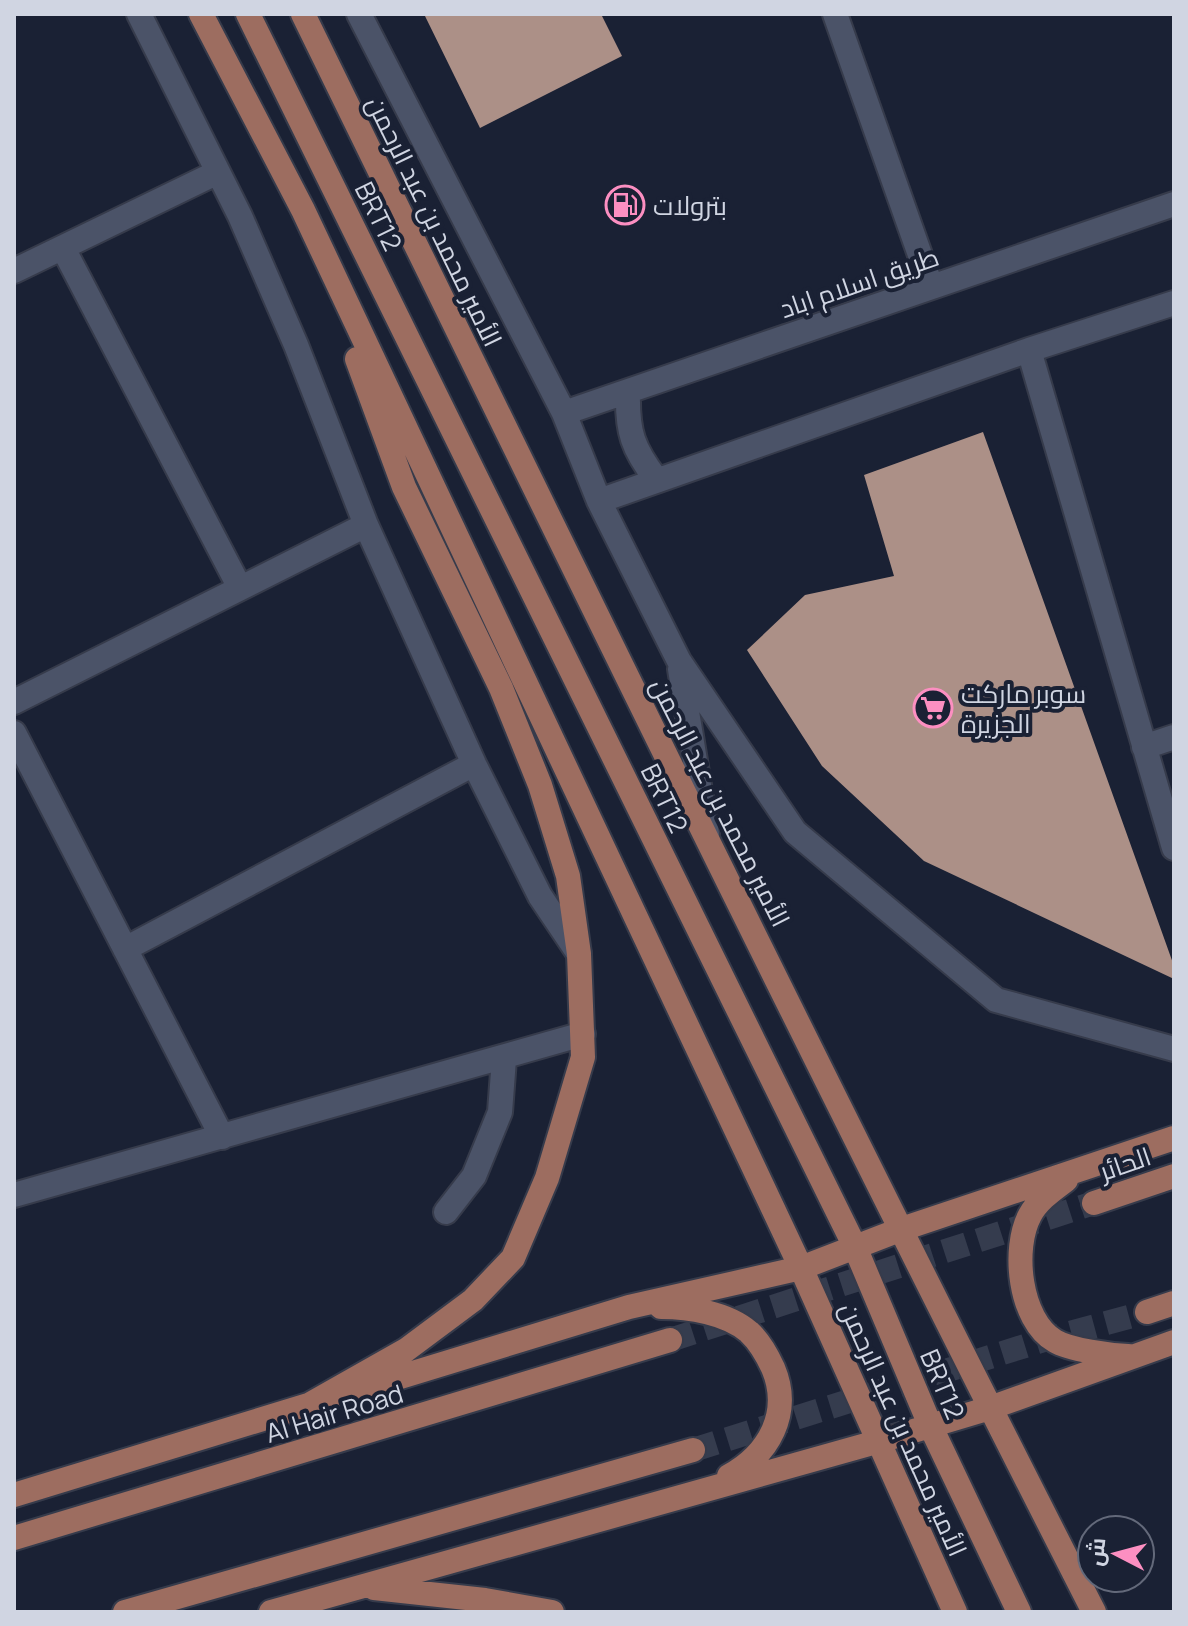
<svg xmlns="http://www.w3.org/2000/svg" width="1188" height="1626" font-family="Manrope,Cairo,sans-serif">
	<style>
		.building { fill: #ac9087 }
		.lines { fill: none; stroke-linecap: round; stroke-linejoin: round }
		.major-tunnel { stroke: #353c4e; stroke-width: 24; stroke-dasharray: 24 12; stroke-linecap: butt }
		.minor-casing { stroke: #363b4b; stroke-width: 28 }
		.major-casing { stroke: #363b4b; stroke-width: 28 }
		.minor { stroke: #4b5368; stroke-width: 24 }
		.major { stroke: #9d6d60; stroke-width: 24 }
		.labels { text-anchor: middle; dominant-baseline: central; stroke-width: 8; stroke-linejoin: round; paint-order: stroke }
		.poi-label { font-size: 26px; fill: #d0d5e2; stroke: #1a2134; text-anchor: start }
		.street-label { font-size: 26px; fill: #d0d5e2; stroke: #1a2134 }
	</style>
	<rect width="100%" height="100%" fill="#1a2134"/>
	<!-- building -->
	<path class="building" d="M 424,14 L 601,14 L 622,56 L 480,128 Z
		M 983,432 L 1174,966 L 1174,979 L 924,861 L 822,766 L 747,650 L 805,595 L 894,576 L 864,475 Z"/>
	<g class="lines">
		<!-- major-tunnel -->
		<path class="major-tunnel" d="M 670,1340 L 1094,1203
			M 693,1450 L 1044,1340 L 1147,1312"/>
		<defs>
			<path id="minor" d="M 139,14 L 240,216 L 296,345 L 366,525 L 474,764 L 540,896 L 579,954
				M 359,14 L 564,413 L 599,501 L 679,661 L 795,832 L 996,1000 L 1174,1049
				M 835,14 L 931,286
				M 63,248 L 240,588
				M 14,271 L 218,172
				M 1029,350 L 1174,848
				M 628,393 C 627,432 633,449 656,479
				M 564,413 L 1174,204
				M 599,501 L 1029,350 L 1174,303
				M 680,669 L 707,834
				M 14,702 L 366,525
				M 14,733 L 222,1137
				M 1144,747 L 1174,737
				M 125,949 L 474,764
				M 14,1195 L 583,1034
				M 446,1212 L 474,1176 L 500,1112 L 504,1059"/>
			<path id="major" d="M 201,14 L 303,210 L 801,1268 L 955,1612
				M 248,14 L 855,1247 L 930,1425 L 1019,1612
				M 303,14 C 564,548 824,1083 1094,1612
				M 1066,1180 C 1053,1190 1038,1200 1030,1215 C 1012,1248 1019,1320 1055,1341 C 1070,1350 1110,1355 1128,1356
				M 1094,1203 L 1174,1176
				M 661,1307 C 689,1307 727,1313 749,1332 C 760,1342 767,1355 773,1368 C 792,1413 769,1454 729,1476
				M 1147,1312 L 1174,1303
				M 307,1406 L 406,1350 L 473,1300 L 513,1258 L 547,1178 L 583,1057 L 579,954 L 568,876 L 540,785 L 501,688 L 404,487 L 357,359
				M 14,1495 L 629,1307 L 801,1268 L 902,1229 L 1174,1138
				M 14,1538 L 670,1340
				M 374,1588 L 485,1600 L 552,1612
				M 125,1612 L 693,1450
				M 271,1612 L 880,1441 L 990,1408 L 1174,1342"/>
		</defs>
		<!-- minor casing -->
		<use href="#minor" class="minor-casing"/>
		<!-- major casing -->
		<use href="#major" class="major-casing"/>
		<!-- minor -->
		<use href="#minor" class="minor"/>
		<!-- major -->
		<use href="#major" class="major"/>
	</g>
	<!-- icons -->
	<defs>
		<symbol id="fuel-ring" viewBox="-11 -11 22 22"><circle r="9.5" fill="#1a2134" stroke="#fc8fc1" stroke-width="1.5"/><path d="M-5.5-6h7V0h2V4h1.3V-2.5L3-4.5l.8-.8L6-3V5H2.5V1h-1V6h-7ZM-4.2-4.7v3.2H.2V-4.7Z" fill="#fc8fc1"/></symbol>
		<symbol id="supermarket-ring" viewBox="-11 -11 22 22"><circle r="9.5" fill="#1a2134" stroke="#fc8fc1" stroke-width="1.5"/><path d="M-6-5.5h2.5l.6 2H6L4.5 2H-2.5L-4.4-4H-6ZM-1.5 3.2a1.3 1.3 0 1 0 .1 0ZM3 3.2a1.3 1.3 0 1 0 .1 0Z" fill="#fc8fc1"/></symbol>
	</defs>
	<g fill-rule="evenodd">
		<use href="#fuel-ring" x="603" y="183" width="44" height="44"/>
		<use href="#supermarket-ring" x="911" y="686" width="44" height="44"/>
	</g>
	<g class="labels">
		<!-- poi labels -->
		<g class="poi-label">
			<text x="653" y="205">بترولات</text>
			<text x="961" y="693">سوبر ماركت<tspan x="961" dy="30">الجزيرة</tspan></text>
		</g>
		<!-- street labels -->
		<g class="street-label">
			<text transform="translate(379 216) rotate(64)">BRT12</text>
			<text transform="translate(435 221) rotate(64)">الأمير محمد بن عبد الرحمن</text>
			<text transform="translate(859 282) rotate(-19)">طريق اسلام اباد</text>
			<text transform="translate(665 798) rotate(64)">BRT12</text>
			<text transform="translate(721 802) rotate(63)">الأمير محمد بن عبد الرحمن</text>
			<text transform="translate(1125 1163) rotate(-19)">الحائر</text>
			<text transform="translate(943 1384) rotate(67)">BRT12</text>
			<text transform="translate(334 1413) rotate(-17)">Al Hair Road</text>
			<text transform="translate(904 1429) rotate(66)">الأمير محمد بن عبد الرحمن</text>
		</g>
	</g>
	<!-- border -->
	<rect width="1188" height="1626" fill="none" stroke="#d0d5e2" stroke-width="32"/>
	<!-- north arrow -->
	<g transform="translate(1116 1554) rotate(276)"><circle r="38" fill="#1a2134" stroke="#63697a" stroke-width="2"/>
	<path d="M0-6L14 30L0 20L-14 30Z" fill="#fc8fc1"/>
	<text y="-12" font-size="22" font-weight="bold" text-anchor="middle" fill="#d0d5e2">ش</text>
	</g>
</svg>
